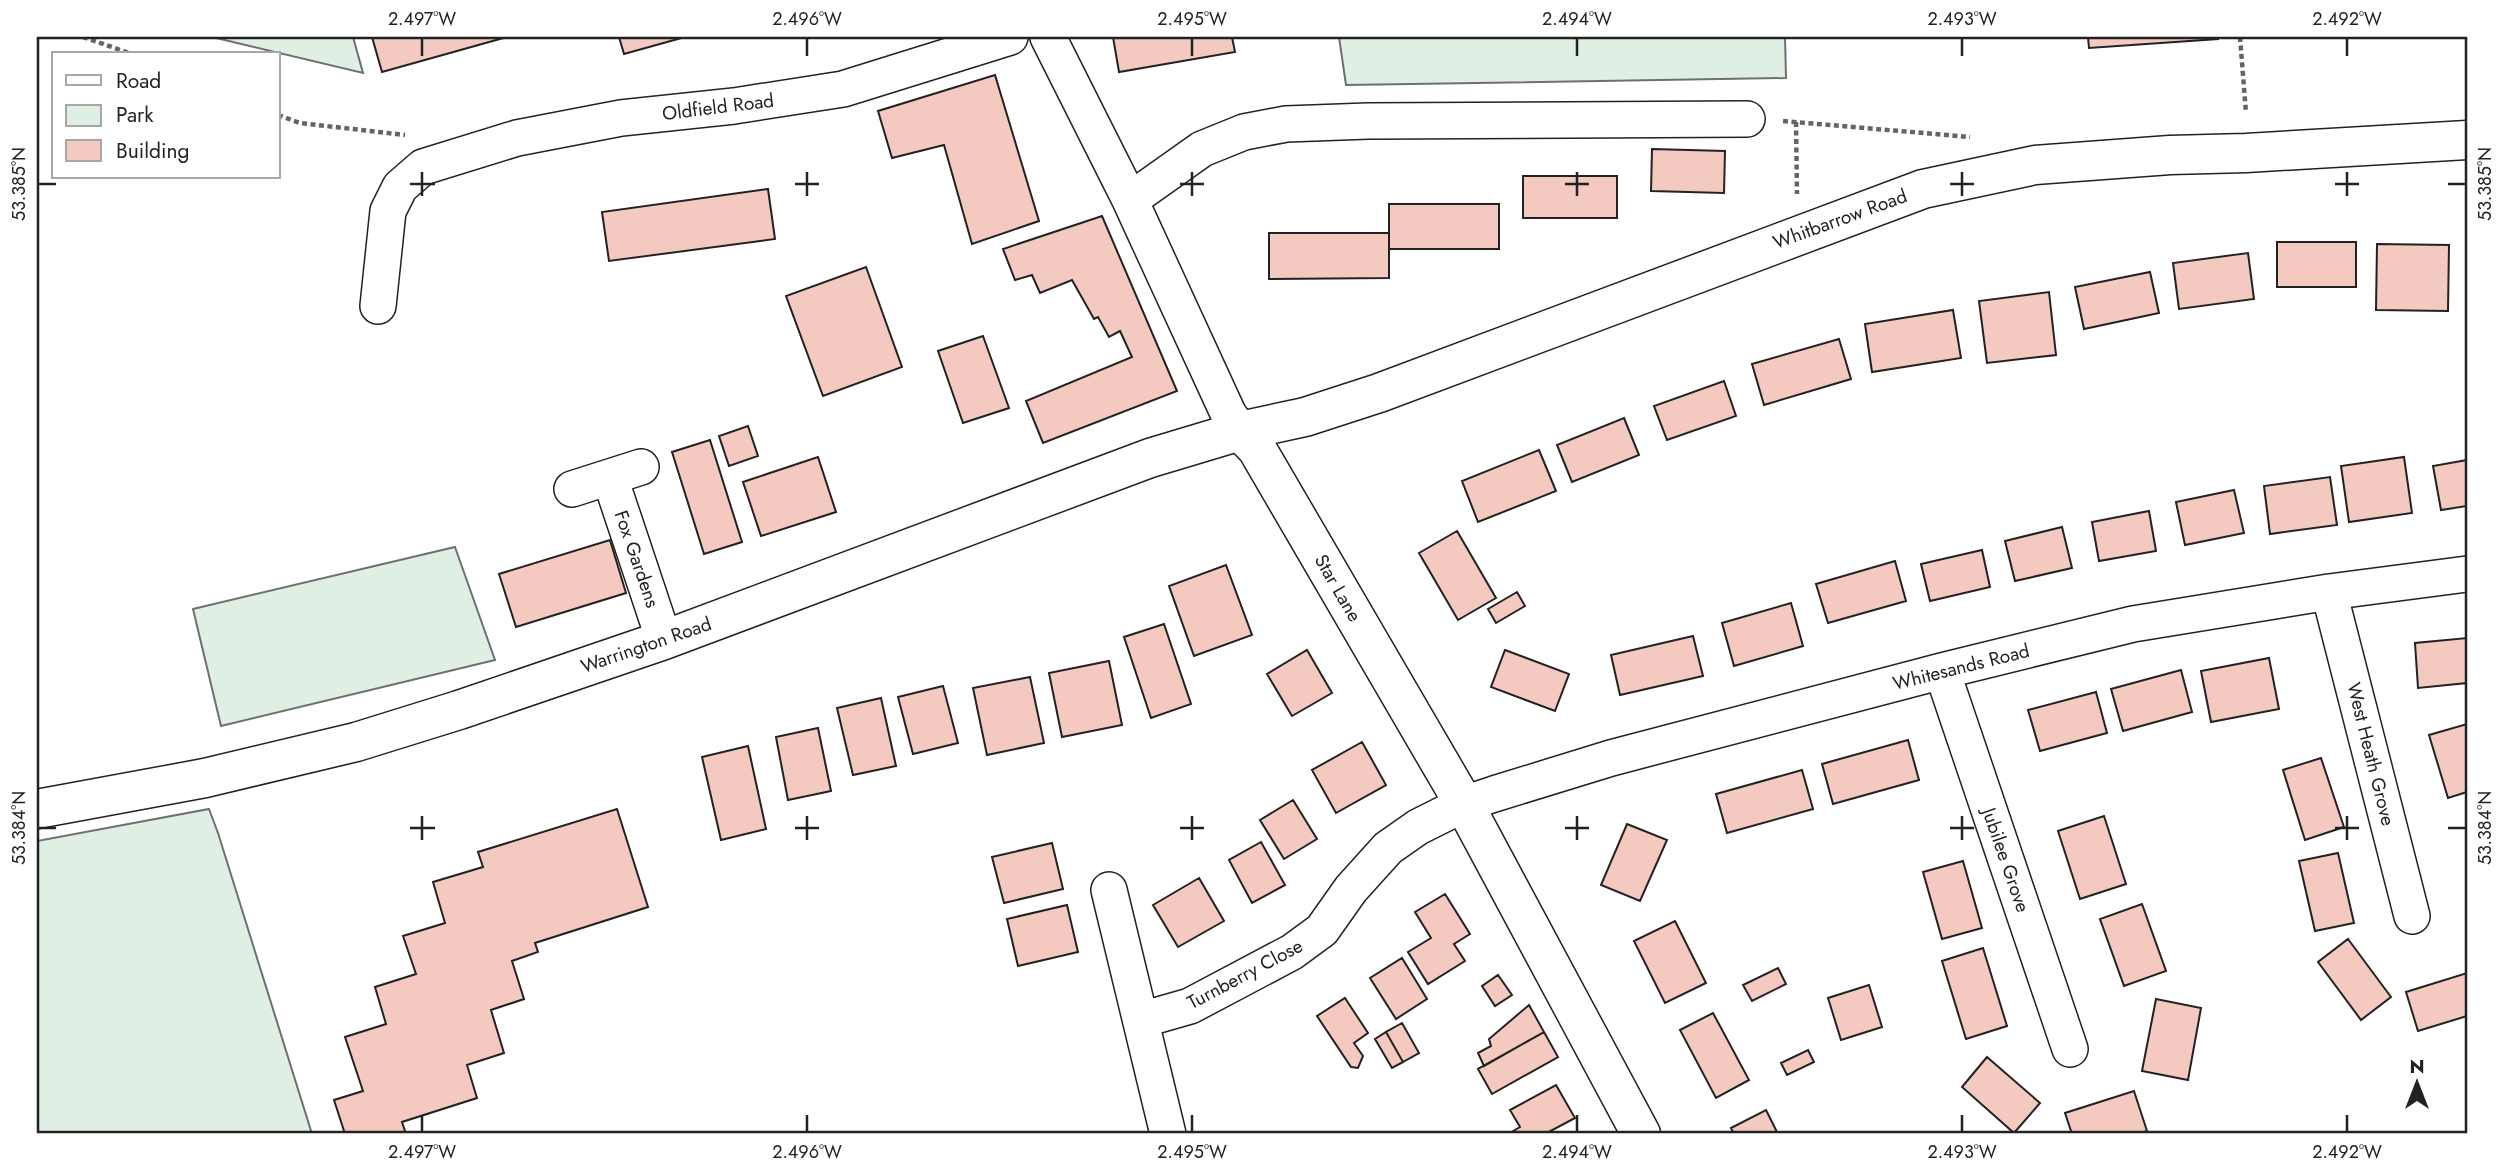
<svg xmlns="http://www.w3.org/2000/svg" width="2504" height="1171" font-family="Jost,sans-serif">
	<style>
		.green { fill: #e0efe3; stroke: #6f6f6f; stroke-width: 2 }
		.building { fill: #f3c9c0; stroke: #222; stroke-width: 2 }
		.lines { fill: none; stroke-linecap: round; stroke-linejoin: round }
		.minor-casing { stroke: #222; stroke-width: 38 }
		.tertiary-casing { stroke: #222; stroke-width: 41 }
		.path { stroke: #646464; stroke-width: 4.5; stroke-dasharray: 5 3.5; stroke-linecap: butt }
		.minor { stroke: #fff; stroke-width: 35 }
		.tertiary { stroke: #fff; stroke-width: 38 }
		.ticks { fill: none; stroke: #222; stroke-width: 2.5 }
		.labels { text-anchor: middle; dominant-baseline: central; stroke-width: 5; stroke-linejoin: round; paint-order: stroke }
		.street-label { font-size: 19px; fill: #222; stroke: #fff }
		.neatline { fill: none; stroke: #222; stroke-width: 2.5 }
		.ticks-label { font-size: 18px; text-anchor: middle; fill: #222 }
	</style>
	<rect width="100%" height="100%" fill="#fff"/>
	<!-- green -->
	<path class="green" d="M 212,37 L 353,37 L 363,73 Z
		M 1339,37 L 1785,37 L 1786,78 L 1346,85 Z
		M 455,547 L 495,660 L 221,726 L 193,609 Z
		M 209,809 L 218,833 L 312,1134 L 37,1134 L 37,841 Z"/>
	<!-- building -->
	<path class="building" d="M 372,37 L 507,37 L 382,72 Z
		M 619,37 L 685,37 L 624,54 Z
		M 1113,37 L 1232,37 L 1235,52 L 1119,72 Z
		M 2088,37 L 2218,37 L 2218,39 L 2089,48 Z
		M 995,75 L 1039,221 L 972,244 L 944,145 L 892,158 L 878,111 Z
		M 1652,149 L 1725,151 L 1724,193 L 1651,191 Z
		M 1523,176 L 1617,176 L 1617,218 L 1523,218 Z
		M 768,189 L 775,239 L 609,261 L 602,212 Z
		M 1389,204 L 1499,204 L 1499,249 L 1389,249 Z
		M 1102,216 L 1177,391 L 1043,443 L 1026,401 L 1132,357 L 1120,331 L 1109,337 L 1098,317 L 1094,319 L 1072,280 L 1040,293 L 1032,275 L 1015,280 L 1003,249 Z
		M 1269,233 L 1389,233 L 1389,278 L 1269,279 Z
		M 2277,242 L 2356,242 L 2356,287 L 2277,287 Z
		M 2377,244 L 2449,245 L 2448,311 L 2376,310 Z
		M 2248,253 L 2254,299 L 2179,309 L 2173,263 Z
		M 866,267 L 902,367 L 823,396 L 786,296 Z
		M 2150,272 L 2159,313 L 2084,329 L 2075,287 Z
		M 2049,292 L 2056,355 L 1987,363 L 1979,301 Z
		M 1953,310 L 1961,358 L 1872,372 L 1865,324 Z
		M 983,336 L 1009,408 L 963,423 L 938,351 Z
		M 1839,339 L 1851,379 L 1764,405 L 1752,364 Z
		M 1724,381 L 1736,416 L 1667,440 L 1654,406 Z
		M 1624,418 L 1639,455 L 1572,482 L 1557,445 Z
		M 748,426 L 758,456 L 729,466 L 719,436 Z
		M 710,440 L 742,542 L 704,554 L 672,452 Z
		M 1539,450 L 1556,491 L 1478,522 L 1462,481 Z
		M 818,457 L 836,512 L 761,536 L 743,482 Z
		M 2404,457 L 2412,513 L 2349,522 L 2341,466 Z
		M 2467,460 L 2467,506 L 2441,510 L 2433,466 Z
		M 2330,477 L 2337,525 L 2270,534 L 2264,486 Z
		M 2234,490 L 2244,533 L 2185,545 L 2176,502 Z
		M 2149,511 L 2156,551 L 2099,561 L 2092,522 Z
		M 2062,527 L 2072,568 L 2015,581 L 2005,541 Z
		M 1457,531 L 1496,598 L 1458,620 L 1419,553 Z
		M 610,540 L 626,593 L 516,627 L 499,574 Z
		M 1982,550 L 1990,587 L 1930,601 L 1921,564 Z
		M 1895,561 L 1906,601 L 1828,623 L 1816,584 Z
		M 1226,565 L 1252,635 L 1194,656 L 1169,586 Z
		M 1517,592 L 1525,606 L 1496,623 L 1488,609 Z
		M 1791,603 L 1803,646 L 1734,666 L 1722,623 Z
		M 1164,624 L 1191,704 L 1151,718 L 1124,637 Z
		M 1693,636 L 1703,676 L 1620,695 L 1611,655 Z
		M 2467,638 L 2467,683 L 2418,688 L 2415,643 Z
		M 1307,650 L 1332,693 L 1292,716 L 1267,674 Z
		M 1505,650 L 1569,674 L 1555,711 L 1491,687 Z
		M 2269,658 L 2279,709 L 2211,722 L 2201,671 Z
		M 1109,661 L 1122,725 L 1062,737 L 1049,673 Z
		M 2181,670 L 2192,712 L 2123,731 L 2111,689 Z
		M 1030,677 L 1044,743 L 987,755 L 973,688 Z
		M 943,686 L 958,743 L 913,754 L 898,697 Z
		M 2096,692 L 2107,733 L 2040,751 L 2028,710 Z
		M 881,698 L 896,766 L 853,775 L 837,708 Z
		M 2467,724 L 2467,792 L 2448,798 L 2429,735 Z
		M 818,728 L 831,791 L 788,800 L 776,737 Z
		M 1908,740 L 1919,780 L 1833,804 L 1822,764 Z
		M 1362,742 L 1386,785 L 1336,813 L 1312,770 Z
		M 748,746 L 766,829 L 721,840 L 702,757 Z
		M 2321,758 L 2344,827 L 2305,840 L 2283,770 Z
		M 1802,770 L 1813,809 L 1727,833 L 1716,794 Z
		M 1293,800 L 1317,839 L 1284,859 L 1260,820 Z
		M 617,809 L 648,907 L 535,943 L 538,952 L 512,961 L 524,999 L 491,1010 L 504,1053 L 467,1065 L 477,1098 L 402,1122 L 406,1134 L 345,1134 L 334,1100 L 363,1091 L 345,1037 L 386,1024 L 375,987 L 416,974 L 403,936 L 445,923 L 433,882 L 483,867 L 478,852 Z
		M 2104,816 L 2126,884 L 2080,899 L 2058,831 Z
		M 1627,824 L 1667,840 L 1640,901 L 1601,885 Z
		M 1261,842 L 1285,885 L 1252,903 L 1229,860 Z
		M 1052,843 L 1063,889 L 1004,903 L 992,857 Z
		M 2338,853 L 2354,923 L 2315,931 L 2299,861 Z
		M 1963,861 L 1982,928 L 1942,939 L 1923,872 Z
		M 1199,878 L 1224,921 L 1178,947 L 1153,905 Z
		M 1445,894 L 1470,934 L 1454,944 L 1465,961 L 1428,984 L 1408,952 L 1431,938 L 1415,912 Z
		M 2142,904 L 2166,971 L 2124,986 L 2100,919 Z
		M 1067,905 L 1078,952 L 1018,966 L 1007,919 Z
		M 1675,921 L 1706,983 L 1665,1003 L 1634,941 Z
		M 2348,939 L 2391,997 L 2361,1020 L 2318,962 Z
		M 1983,948 L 2007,1026 L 1966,1039 L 1942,961 Z
		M 1402,958 L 1427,999 L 1396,1019 L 1370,978 Z
		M 1778,968 L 1786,984 L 1752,1001 L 1743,985 Z
		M 2467,973 L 2467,1016 L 2418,1031 L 2406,992 Z
		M 1498,975 L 1512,995 L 1495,1006 L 1482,986 Z
		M 1869,985 L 1882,1027 L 1841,1040 L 1828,998 Z
		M 1345,998 L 1368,1033 L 1354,1043 L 1363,1056 L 1358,1068 L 1351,1067 L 1317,1016 Z
		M 2156,999 L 2201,1008 L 2188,1080 L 2142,1071 Z
		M 1529,1005 L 1544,1032 L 1484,1066 L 1478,1053 L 1491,1046 L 1489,1039 Z
		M 1713,1013 L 1749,1080 L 1716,1098 L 1680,1030 Z
		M 1402,1023 L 1419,1053 L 1403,1062 L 1386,1032 Z
		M 1386,1032 L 1403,1062 L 1392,1068 L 1375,1039 Z
		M 1544,1032 L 1558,1057 L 1492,1094 L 1478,1069 Z
		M 1808,1050 L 1814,1062 L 1787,1075 L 1781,1063 Z
		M 1987,1057 L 2040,1103 L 2014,1133 L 1962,1087 Z
		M 1556,1085 L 1575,1118 L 1545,1134 L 1508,1134 L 1520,1127 L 1510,1110 Z
		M 2134,1091 L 2147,1131 L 2138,1134 L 2072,1134 L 2065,1113 Z
		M 1766,1110 L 1778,1134 L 1734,1134 L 1731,1128 Z"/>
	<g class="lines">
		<defs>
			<path id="minor" d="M 1048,37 L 1130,200 L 1228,413 L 1240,431
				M 1130,200 L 1202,149 L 1244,132 L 1286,124 L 1368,121 L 1747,119
				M 378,306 L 388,211 L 400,187 L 423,167 L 517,138 L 621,118 L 734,106 L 843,89 L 1010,37
				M 610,478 L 664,640
				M 572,489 L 641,467
				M 2329,592 L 2412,916
				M 1942,671 L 2070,1049
				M 1109,890 L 1168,1134
				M 1141,1020 L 1190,1006 L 1292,952 L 1322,930 L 1351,889 L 1388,848 L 1418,827 L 1464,804 L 1494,794 L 1611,758 L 1942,671 L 2133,624 L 2329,592 L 2467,574"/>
			<path id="tertiary" d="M 1240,431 L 1257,449 L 1464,804 L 1641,1134
				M 37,809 L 205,778 L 356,742 L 459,710 L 664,640 L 1150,458 L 1240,431 L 1305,417 L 1379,393 L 1923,189 L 2035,165 L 2170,155 L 2246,153 L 2467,140"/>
		</defs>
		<!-- minor casing -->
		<use href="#minor" class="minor-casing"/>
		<!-- tertiary casing -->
		<use href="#tertiary" class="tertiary-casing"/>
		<!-- path -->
		<path class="path" d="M 83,37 L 132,54
			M 2240,37 L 2246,113
			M 278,115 L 300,123 L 405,135
			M 1783,121 L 1970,137
			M 1796,122 L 1797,194"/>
		<!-- minor -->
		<use href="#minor" class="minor"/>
		<!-- tertiary -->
		<use href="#tertiary" class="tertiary"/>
	</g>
	<!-- ticks -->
	<path class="ticks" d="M 422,38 L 422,56M 807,38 L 807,56M 1192,38 L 1192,56M 1577,38 L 1577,56M 1962,38 L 1962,56M 2347,38 L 2347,56M 422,172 L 422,196M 807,172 L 807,196M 1192,172 L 1192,196M 1577,172 L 1577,196M 1962,172 L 1962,196M 2347,172 L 2347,196M 38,184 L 56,184M 410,184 L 435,184M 795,184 L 819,184M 1180,184 L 1204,184M 1565,184 L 1589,184M 1950,184 L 1974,184M 2335,184 L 2359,184M 2448,184 L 2466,184M 422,816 L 422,840M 807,816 L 807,840M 1192,816 L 1192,840M 1577,816 L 1577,840M 1962,816 L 1962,840M 2347,816 L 2347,840M 38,828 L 56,828M 410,828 L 435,828M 795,828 L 819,828M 1180,828 L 1204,828M 1565,828 L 1589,828M 1950,828 L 1974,828M 2335,828 L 2359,828M 2448,828 L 2466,828M 422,1115 L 422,1132M 807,1115 L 807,1132M 1192,1115 L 1192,1132M 1577,1115 L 1577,1132M 1962,1115 L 1962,1132M 2347,1115 L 2347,1132"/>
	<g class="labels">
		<!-- street labels -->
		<g class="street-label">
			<text transform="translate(718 107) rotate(-7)">Oldfield Road</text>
			<text transform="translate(1840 219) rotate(-20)">Whitbarrow Road</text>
			<text transform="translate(637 559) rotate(71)">Fox Gardens</text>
			<text transform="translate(1338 588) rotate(60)">Star Lane</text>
			<text transform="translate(646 645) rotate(-19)">Warrington Road</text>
			<text transform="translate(1961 667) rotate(-14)">Whitesands Road</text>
			<text transform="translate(2371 754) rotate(76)">West Heath Grove</text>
			<text transform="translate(2006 860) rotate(71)">Jubilee Grove</text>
			<text transform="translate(1245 974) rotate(-28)">Turnberry Close</text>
		</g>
	</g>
	<!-- border -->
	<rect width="2504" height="1171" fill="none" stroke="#ffffff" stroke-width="77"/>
	<!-- legend -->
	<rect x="52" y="52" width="228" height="126" fill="#ffffff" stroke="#a7a7a7" stroke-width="2"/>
	<rect x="66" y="75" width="35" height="10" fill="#ffffff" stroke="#a7a7a7" stroke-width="2"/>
	<text x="116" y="88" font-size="21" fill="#222222">Road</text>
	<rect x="66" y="105" width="35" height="21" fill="#e0efe3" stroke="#a7a7a7" stroke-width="2"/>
	<text x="116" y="122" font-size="21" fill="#222222">Park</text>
	<rect x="66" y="140" width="35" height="21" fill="#f3c9c0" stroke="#a7a7a7" stroke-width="2"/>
	<text x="116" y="158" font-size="21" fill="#222222">Building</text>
	<!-- north arrow -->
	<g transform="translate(2417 1083)" stroke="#ffffff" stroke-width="5" paint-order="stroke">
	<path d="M0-5L12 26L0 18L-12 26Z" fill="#222222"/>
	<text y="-10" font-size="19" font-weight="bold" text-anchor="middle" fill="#222222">N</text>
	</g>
	<rect x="38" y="38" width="2428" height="1094" class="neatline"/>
	<g class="ticks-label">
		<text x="422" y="25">2.497°W</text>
		<text x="807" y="25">2.496°W</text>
		<text x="1192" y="25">2.495°W</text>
		<text x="1577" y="25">2.494°W</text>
		<text x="1962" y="25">2.493°W</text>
		<text x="2347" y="25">2.492°W</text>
		<text transform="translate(19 184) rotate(-90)" y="6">53.385°N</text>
		<text transform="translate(2485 184) rotate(-90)" y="6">53.385°N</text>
		<text transform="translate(19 828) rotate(-90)" y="6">53.384°N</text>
		<text transform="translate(2485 828) rotate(-90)" y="6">53.384°N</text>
		<text x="422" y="1158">2.497°W</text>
		<text x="807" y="1158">2.496°W</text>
		<text x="1192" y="1158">2.495°W</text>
		<text x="1577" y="1158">2.494°W</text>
		<text x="1962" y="1158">2.493°W</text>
		<text x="2347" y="1158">2.492°W</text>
	</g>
</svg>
